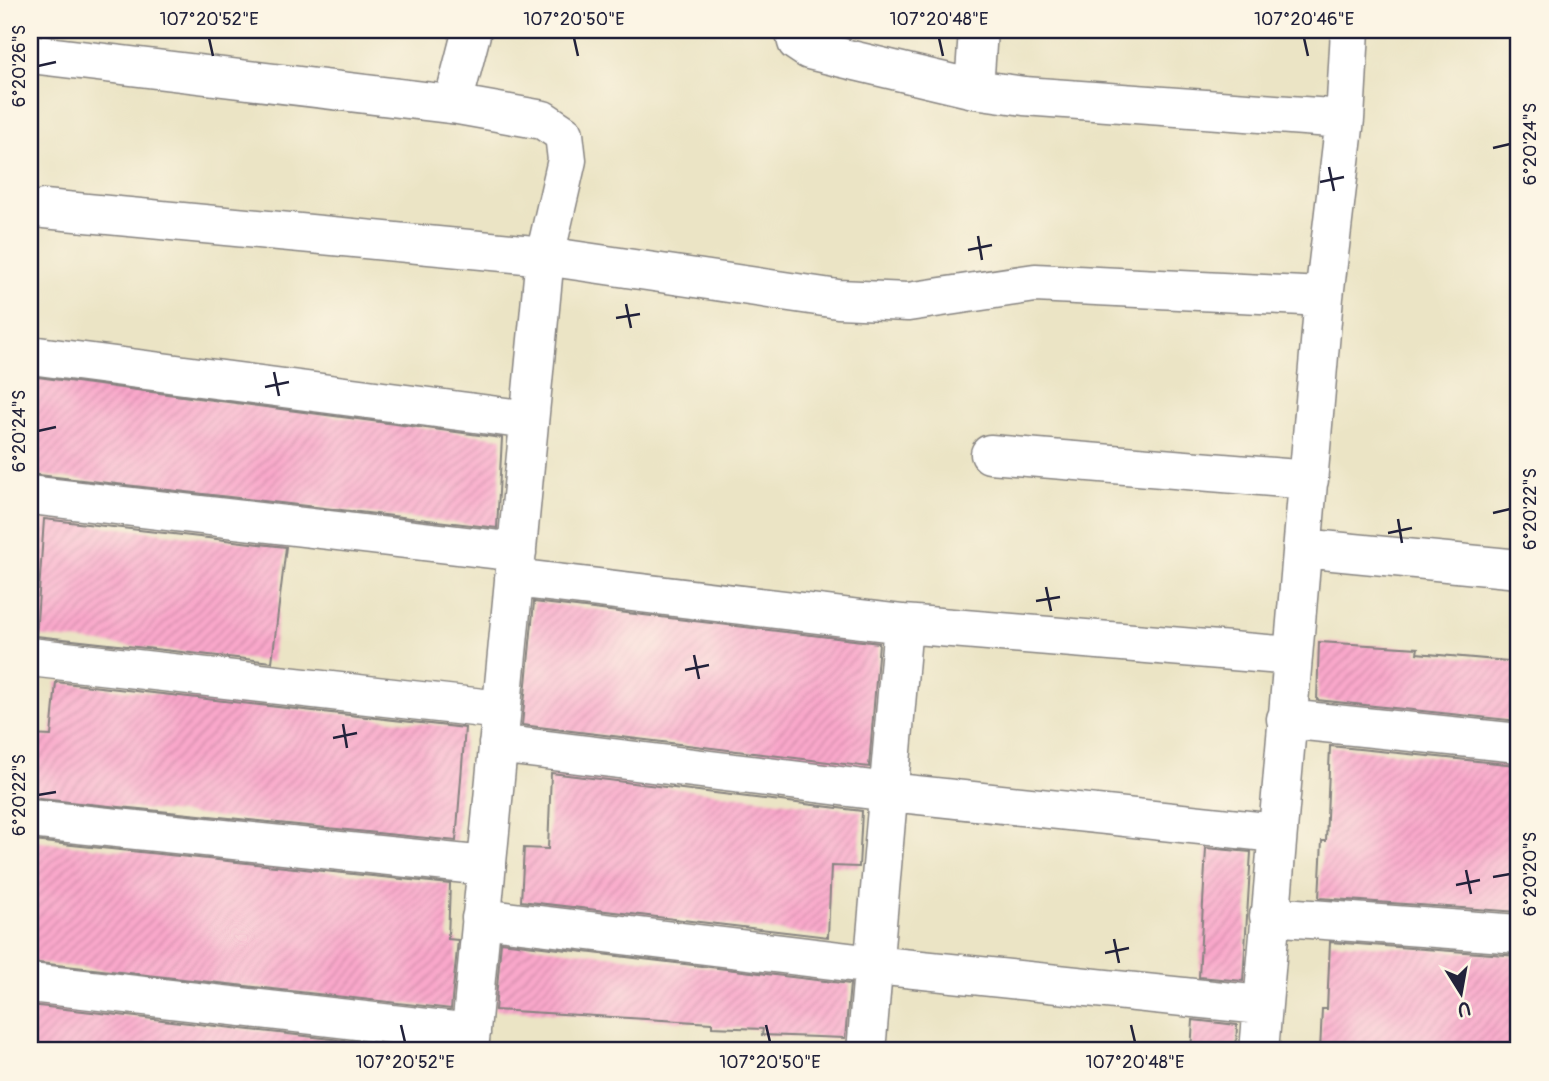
<svg xmlns="http://www.w3.org/2000/svg" width="1549" height="1081" font-family="Pangolin,sans-serif">
	<style>
		.building { fill: url(#building-hatch) }
		.lines { fill: none; stroke-linecap: round; stroke-linejoin: round }
		.minor-casing { stroke: #868380; stroke-width: 41 }
		.minor { stroke: #fff; stroke-width: 38 }
		.ticks { fill: none; stroke: #22223b; stroke-width: 2.5 }
		.neatline { fill: none; stroke: #22223b; stroke-width: 2.5 }
		.ticks-label { font-size: 18px; text-anchor: middle; fill: #22223b }
	</style>
	<defs>
		<pattern id="building-hatch" width="6" height="6" patternUnits="userSpaceOnUse" patternTransform="scale(1.75)"><rect width="6" height="6" fill="#f9a7ca"/><path d="M-1 1l2-2M0 6l6-6M5 7l2-2" fill="none" stroke="#d58fae"/></pattern>
	</defs>
	<rect width="100%" height="100%" fill="#fcf5e5"/>
	<filter id="ink" filterUnits="userSpaceOnUse"><feTurbulence type="fractalNoise" baseFrequency=".0143" numOctaves="2"/><feDisplacementMap in="SourceGraphic" scale="14" xChannelSelector="R" yChannelSelector="G"/><feConvolveMatrix kernelMatrix="1 2 1 2 8 2 1 2 1" color-interpolation-filters="sRGB"/></filter>
	<filter id="wash" filterUnits="userSpaceOnUse"><feTurbulence type="fractalNoise" baseFrequency=".00686" numOctaves="4" result="noise"/><feDisplacementMap in="SourceGraphic" scale="28" xChannelSelector="R" yChannelSelector="G"/><feGaussianBlur stdDeviation="1.57" result="paint"/><feColorMatrix in="noise" values="0 0 0 0 0 0 0 0 0 0 0 0 0 0 0 0 0 1.4 0 .05"/><feComposite in="paint" operator="in"/></filter>
	<g filter="url(#wash)">
		<rect width="100%" height="100%" fill="#ebe4c5"/>
		<g id="blocks">
			<!-- building -->
			<path class="building" d="M 30,376 L 502,438 L 497,528 L 30,474 Z
				M 44,519 L 286,547 L 272,662 L 36,636 Z
				M 534,602 L 879,643 L 869,767 L 522,725 Z
				M 1319,642 L 1418,648 L 1417,653 L 1519,662 L 1518,721 L 1317,700 Z
				M 56,682 L 465,728 L 456,841 L 30,798 L 30,735 L 51,736 Z
				M 1330,746 L 1516,765 L 1516,768 L 1519,769 L 1519,912 L 1319,898 L 1322,841 L 1326,841 Z
				M 551,773 L 862,811 L 859,867 L 831,866 L 828,937 L 521,901 L 524,848 L 548,849 Z
				M 33,841 L 450,884 L 448,939 L 458,940 L 451,1009 L 30,962 Z
				M 1206,848 L 1251,852 L 1243,981 L 1199,977 Z
				M 501,942 L 850,984 L 845,1038 L 762,1035 L 763,1029 L 712,1027 L 712,1023 L 495,1010 Z
				M 1330,942 L 1519,956 L 1519,1051 L 1320,1051 L 1322,1009 L 1327,1009 Z
				M 30,1005 L 438,1051 L 30,1051 Z
				M 1193,1020 L 1237,1025 L 1236,1051 L 1191,1051 Z"/>
		</g>
	</g>
	<g filter="url(#ink)">
		<use href="#blocks" fill-opacity="0" stroke="#868380" stroke-width="2"/>
		<g class="lines">
			<defs>
				<path id="minor" d="M 794,30 L 797,42 L 809,50 L 974,89
					M 978,30 L 974,89 L 1024,96 L 1345,119
					M 30,54 L 458,105 L 543,120 L 564,134 L 567,160 L 545,256 L 469,1051
					M 458,105 L 457,88 L 472,30
					M 44,209 L 545,256 L 838,299 L 908,302 L 1035,283 L 1324,297
					M 38,356 L 529,420
					M 990,454 L 1309,480
					M 30,495 L 517,552
					M 1302,548 L 1519,569
					M 514,578 L 903,624 L 1292,656
					M 30,657 L 501,710
					M 1286,719 L 1519,743
					M 498,744 L 889,792 L 1276,833
					M 30,819 L 486,866
					M 1269,916 L 1519,934
					M 481,918 L 874,965 L 1261,1005
					M 30,983 L 471,1033
					M 866,1051 L 903,624
					M 1259,1051 L 1324,297 L 1345,119 L 1350,30"/>
			</defs>
			<!-- minor casing -->
			<use href="#minor" class="minor-casing"/>
			<!-- minor -->
			<use href="#minor" class="minor"/>
		</g>
	</g>
	<!-- ticks -->
	<path class="ticks" d="M 209,38 L 213,56M 574,38 L 578,56M 939,38 L 943,56M 1304,38 L 1308,56M 38,66 L 56,62M 1493,148 L 1510,144M 1329,167 L 1334,191M 1320,182 L 1344,177M 978,236 L 982,260M 968,250 L 992,245M 626,304 L 631,328M 616,318 L 640,314M 274,372 L 279,396M 265,387 L 289,382M 38,431 L 56,427M 1493,513 L 1510,509M 1398,519 L 1402,543M 1388,533 L 1412,528M 1046,587 L 1051,611M 1036,601 L 1060,597M 694,655 L 699,679M 685,670 L 709,665M 343,724 L 347,748M 333,738 L 357,733M 38,795 L 56,792M 1466,870 L 1471,894M 1493,877 L 1510,874M 1456,885 L 1480,880M 1114,939 L 1119,963M 1105,953 L 1129,948M 401,1025 L 405,1042M 766,1025 L 770,1042M 1131,1025 L 1135,1042"/>
	<!-- margin -->
	<rect width="1549" height="1081" fill="none" stroke="#fcf5e5" stroke-width="77"/>
	<!-- north arrow -->
	<g transform="translate(1461 993) rotate(169)" stroke="#fcf5e5" stroke-width="5" paint-order="stroke">
	<path d="M0-5L12 26L0 18L-12 26Z" fill="#22223b"/>
	<text y="-10" font-size="19" font-weight="bold" text-anchor="middle" fill="#22223b">U</text>
	</g>
	<rect x="38" y="38" width="1472" height="1004" class="neatline"/>
	<g class="ticks-label">
		<text x="209" y="25">107°20'52"E</text>
		<text x="574" y="25">107°20'50"E</text>
		<text x="939" y="25">107°20'48"E</text>
		<text x="1304" y="25">107°20'46"E</text>
		<text transform="translate(19 66) rotate(-90)" y="6">6°20'26"S</text>
		<text transform="translate(1530 144) rotate(-90)" y="6">6°20'24"S</text>
		<text transform="translate(19 431) rotate(-90)" y="6">6°20'24"S</text>
		<text transform="translate(1530 509) rotate(-90)" y="6">6°20'22"S</text>
		<text transform="translate(19 795) rotate(-90)" y="6">6°20'22"S</text>
		<text transform="translate(1530 874) rotate(-90)" y="6">6°20'20"S</text>
		<text x="405" y="1068">107°20'52"E</text>
		<text x="770" y="1068">107°20'50"E</text>
		<text x="1135" y="1068">107°20'48"E</text>
	</g>
</svg>
